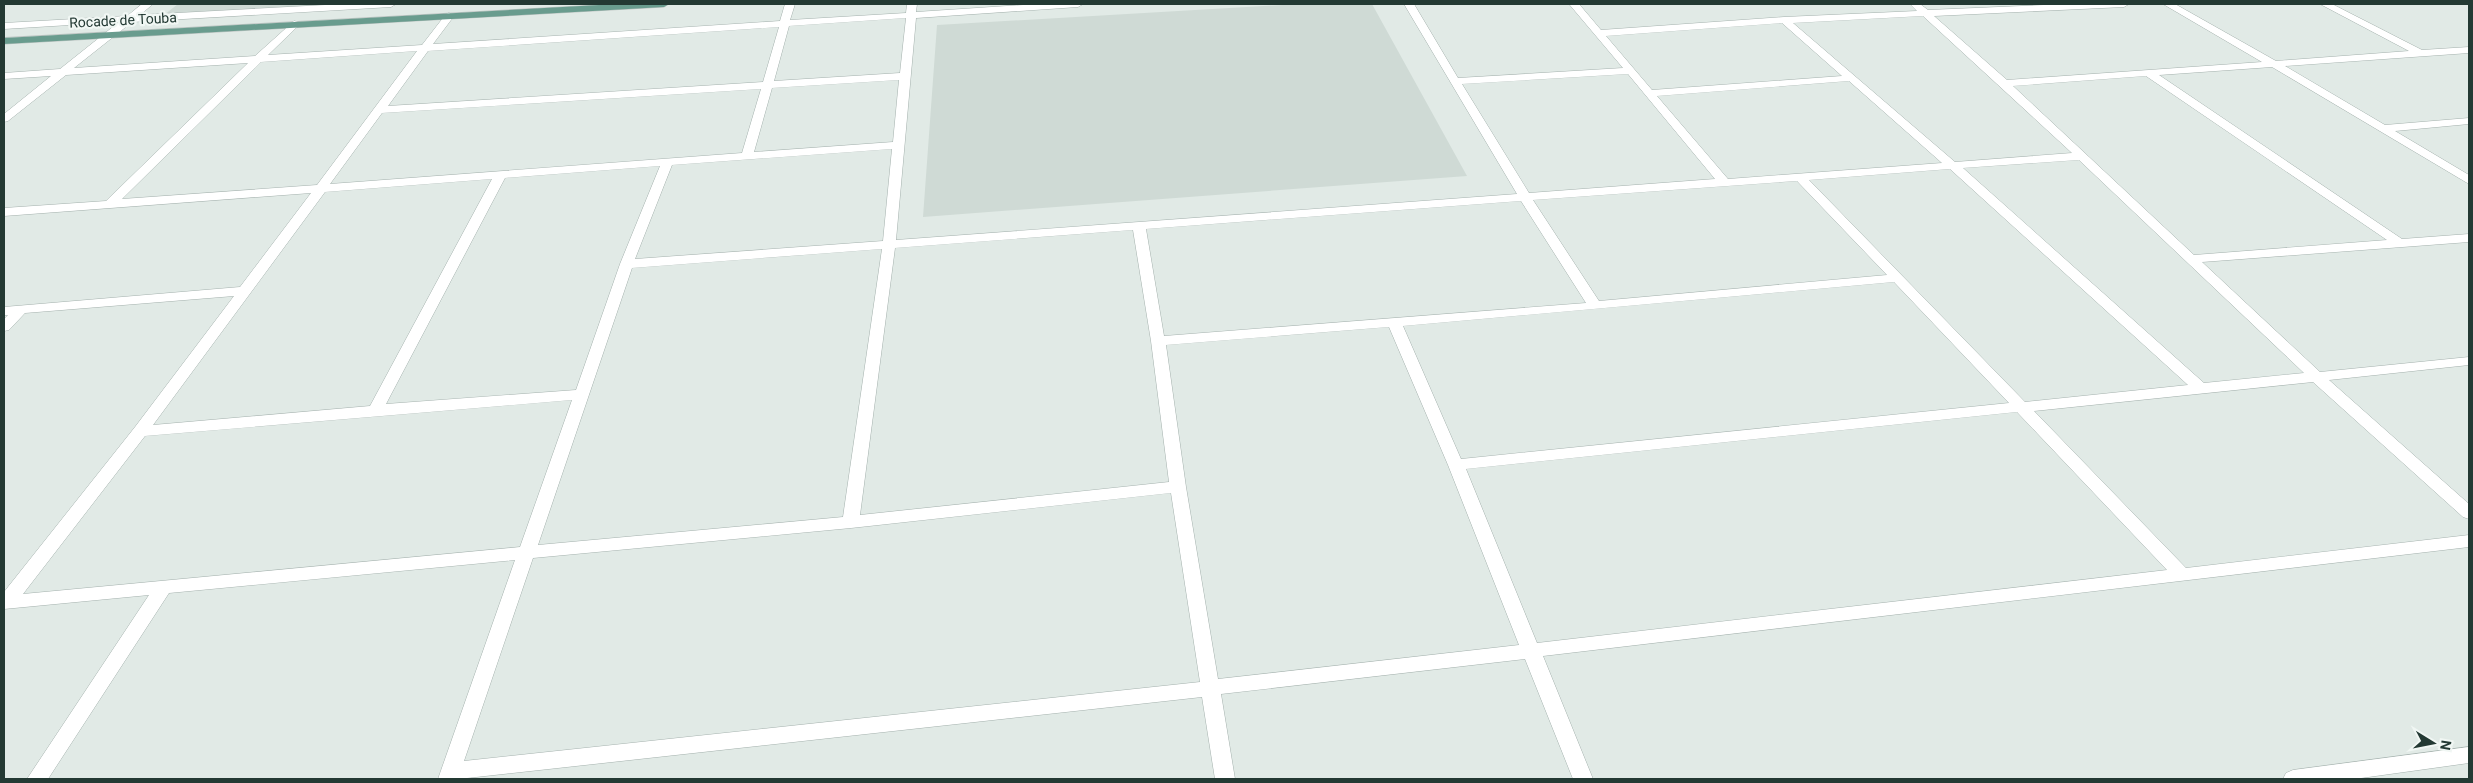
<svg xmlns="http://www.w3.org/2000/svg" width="2473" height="783" font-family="Roboto,sans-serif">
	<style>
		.built { fill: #cfdad5 }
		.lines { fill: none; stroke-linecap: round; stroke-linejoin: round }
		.minor-casing { stroke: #a4b1ad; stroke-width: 1 }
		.major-casing { stroke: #bdc4c2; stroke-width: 1 }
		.minor { fill: #fff; fill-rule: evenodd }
		.major { fill: #699c8e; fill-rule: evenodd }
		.labels { text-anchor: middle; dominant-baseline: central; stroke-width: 4.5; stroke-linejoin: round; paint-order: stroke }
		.far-street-label { font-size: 14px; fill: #233933; stroke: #f1f7f4 }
	</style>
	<rect width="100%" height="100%" fill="#e1eae6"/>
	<!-- built -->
	<path class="built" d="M 178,4 L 359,4 L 164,15 Z
		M 1300,4 L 1372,4 L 1467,176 L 923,217 L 937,25 Z"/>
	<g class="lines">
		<defs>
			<path id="minor" d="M 142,4 L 153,4 L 140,15 L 344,4 L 396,4 L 391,7 L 132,22 L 74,68 L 255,56 L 294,21 L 298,22 L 298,26 L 268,55 L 422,45 L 446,14 L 449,13 L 454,16 L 433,44 L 780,21 L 785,4 L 795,4 L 790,20 L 906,13 L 907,4 L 917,4 L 916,12 L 1038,4 L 1083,4 L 1078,7 L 916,18 L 896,240 L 1517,194 L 1404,4 L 1414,4 L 1458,78 L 1623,68 L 1569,4 L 1579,4 L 1601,30 L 1784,17 L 1917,11 L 1910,4 L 1920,4 L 1928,10 L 2068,4 L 2129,4 L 2124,7 L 1934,16 L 2007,80 L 2262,62 L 2163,4 L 2175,4 L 2276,61 L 2409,51 L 2320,4 L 2332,4 L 2422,50 L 2469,47 L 2469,53 L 2285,66 L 2385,125 L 2469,118 L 2469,124 L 2395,131 L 2469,175 L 2469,184 L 2272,67 L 2159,75 L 2402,239 L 2469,234 L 2469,242 L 2202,262 L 2320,372 L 2469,357 L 2469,365 L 2329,380 L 2469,504 L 2469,519 L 2463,517 L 2313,382 L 2034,411 L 2186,568 L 2469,535 L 2469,547 L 1543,656 L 1593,779 L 1573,779 L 1525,659 L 1221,694 L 1235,779 L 1215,779 L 1202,697 L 458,779 L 438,779 L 515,560 L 169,593 L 48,779 L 27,779 L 149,595 L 4,609 L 4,592 L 135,427 L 234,296 L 25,313 L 9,330 L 4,331 L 4,319 L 8,315 L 4,315 L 4,307 L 240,287 L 311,193 L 4,216 L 4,208 L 106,201 L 248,63 L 66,75 L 8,121 L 4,122 L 4,114 L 51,76 L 4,79 L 4,73 L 60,69 L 119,22 L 4,29 L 4,23 L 127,16 ZM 1923,16 L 2072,153 L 1955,162 L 1793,23 ZM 906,18 L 900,73 L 774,81 L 789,26 ZM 1782,23 L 1842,76 L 1652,90 L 1606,36 ZM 779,27 L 763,82 L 388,106 L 428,51 ZM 417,51 L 317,185 L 122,199 L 261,62 ZM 1628,74 L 1715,179 L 1529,193 L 1462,84 ZM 2146,76 L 2387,240 L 2194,255 L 2013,86 ZM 899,80 L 893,142 L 754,152 L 772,88 ZM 1849,81 L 1942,163 L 1728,179 L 1657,96 ZM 761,89 L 742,153 L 330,184 L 382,113 ZM 892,149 L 883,241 L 635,259 L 672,165 ZM 2079,160 L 2304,373 L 2204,383 L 1963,168 ZM 660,166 L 620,264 L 576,390 L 386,404 L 505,178 ZM 1950,169 L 2188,385 L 2025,402 L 1809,180 ZM 492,179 L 370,406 L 153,425 L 325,192 ZM 1797,181 L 1887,275 L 1599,301 L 1533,200 ZM 1521,201 L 1586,303 L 1164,336 L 1146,229 ZM 1133,230 L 1151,341 L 1169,482 L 860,515 L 895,248 ZM 882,249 L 843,517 L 538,545 L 632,268 ZM 1894,282 L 2009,403 L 1461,459 L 1403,326 ZM 1389,327 L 1448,465 L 1519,645 L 1218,679 L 1186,487 L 1166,345 ZM 572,400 L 520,547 L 23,594 L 145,436 ZM 2017,412 L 2167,570 L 1537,643 L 1466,469 ZM 1171,493 L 1200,682 L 464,761 L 533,558 L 851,528 Z
				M 2469,747 L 2469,763 L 2354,779 L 2283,779 L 2286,773 L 2293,770 Z"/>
			<path id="major" d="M 617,4 L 669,4 L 664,7 L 4,44 L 4,38 Z"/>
		</defs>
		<!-- minor casing -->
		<use href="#minor" class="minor-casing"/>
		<!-- major casing -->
		<use href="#major" class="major-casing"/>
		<!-- minor -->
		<use href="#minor" class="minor"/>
		<!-- major -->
		<use href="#major" class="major"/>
	</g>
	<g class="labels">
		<!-- far-street labels -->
		<g class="far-street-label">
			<text transform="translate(123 20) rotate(-3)">Rocade de Touba</text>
		</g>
	</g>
	<!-- border -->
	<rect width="2473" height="783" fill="none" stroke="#233933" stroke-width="10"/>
	<!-- north arrow -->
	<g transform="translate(2433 743) rotate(100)" stroke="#f1f7f4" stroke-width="4" paint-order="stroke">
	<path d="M0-4L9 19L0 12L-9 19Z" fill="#233933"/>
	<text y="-8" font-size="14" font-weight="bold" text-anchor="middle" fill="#233933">N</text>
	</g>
</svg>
